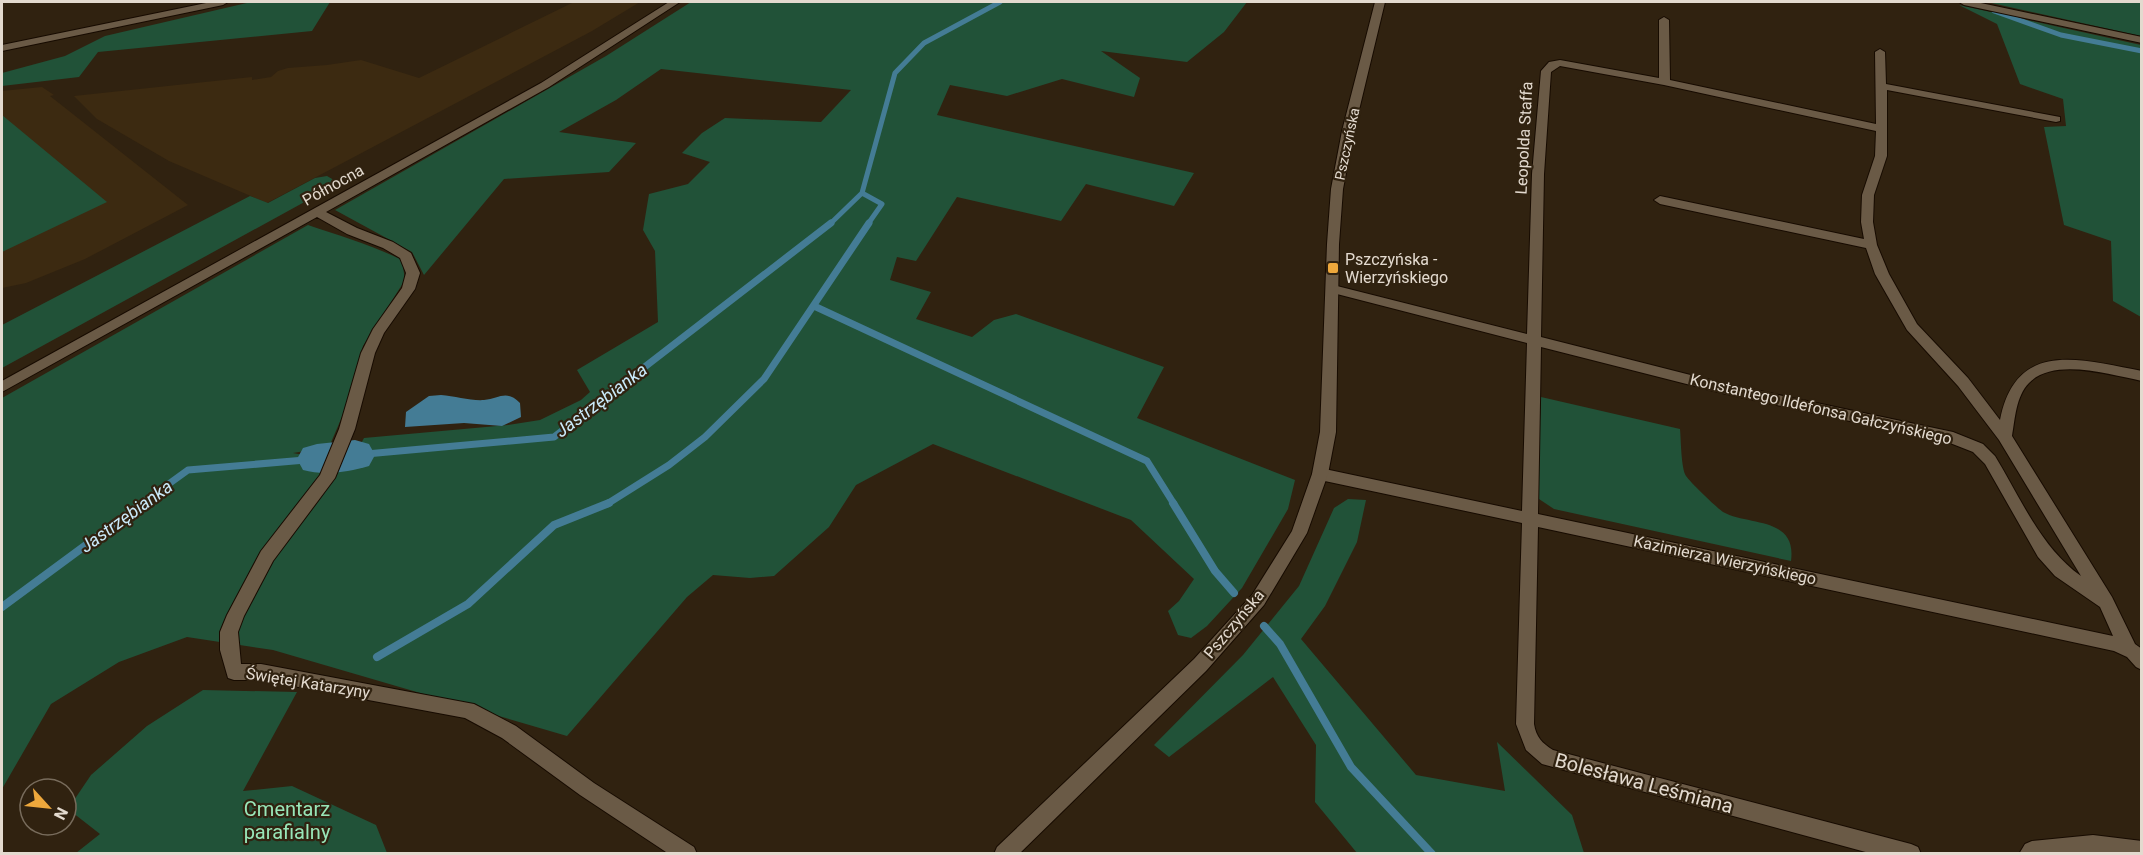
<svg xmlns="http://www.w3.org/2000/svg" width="2143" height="855" font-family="Roboto,sans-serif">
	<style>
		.built { fill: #3c2a11 }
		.green { fill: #215238 }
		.water { fill: #447c95 }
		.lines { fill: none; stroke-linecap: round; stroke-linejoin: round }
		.stream-far2 { stroke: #447c95; stroke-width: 5 }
		.stream-far1 { stroke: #447c95; stroke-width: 7 }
		.stream { stroke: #447c95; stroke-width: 8 }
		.river { fill: #447c95; fill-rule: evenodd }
		.minor-casing { stroke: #170b00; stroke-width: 2 }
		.tertiary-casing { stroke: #170b00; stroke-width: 2 }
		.minor { fill: #6a5a46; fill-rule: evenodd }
		.tertiary { fill: #6a5a46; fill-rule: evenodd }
		.poi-dot { fill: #eea83c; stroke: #302210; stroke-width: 2 }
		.labels { text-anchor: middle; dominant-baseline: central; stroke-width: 4.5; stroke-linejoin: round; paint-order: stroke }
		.far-street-label { font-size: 14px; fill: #e3dacf; stroke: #302210 }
		.street-label { font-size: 16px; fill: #e3dacf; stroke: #302210 }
		.poi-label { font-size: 16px; fill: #e3dacf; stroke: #302210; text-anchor: start }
		.water-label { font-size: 18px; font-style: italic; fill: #caeafa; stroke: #302210 }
		.near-street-label { font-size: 20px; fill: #e3dacf; stroke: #302210 }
		.near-park-label { font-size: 20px; fill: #98e6b8; stroke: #302210 }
	</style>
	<rect width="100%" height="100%" fill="#302210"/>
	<!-- built -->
	<path class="built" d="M 574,2 L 640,2 L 592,31 L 267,203 L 169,161 L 97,119 L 74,96 L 252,77 L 252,80 L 271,77 L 278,71 L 288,68 L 327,65 L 361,60 L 419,78 Z
		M 42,87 L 54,95 L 50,96 L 188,205 L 85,259 L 26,283 L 2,288 L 2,91 Z"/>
	<!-- green -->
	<path class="green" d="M 251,2 L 330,2 L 312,31 L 98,52 L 79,77 L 2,86 L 2,73 L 65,56 L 105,36 Z
		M 691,2 L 1247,2 L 1224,32 L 1187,62 L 1101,51 L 1140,78 L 1134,97 L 1062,79 L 1007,96 L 950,85 L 937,115 L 1194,173 L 1174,206 L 1086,184 L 1061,221 L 957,197 L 916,261 L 897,257 L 890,280 L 931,292 L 916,319 L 972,337 L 994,320 L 1016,314 L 1164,367 L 1137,418 L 1295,480 L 1288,509 L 1242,588 L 1207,626 L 1191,638 L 1178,635 L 1168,611 L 1179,601 L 1194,579 L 1131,520 L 933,444 L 856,485 L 829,527 L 774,576 L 750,578 L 713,575 L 687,597 L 567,736 L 273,650 L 187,637 L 119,662 L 51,704 L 2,789 L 2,398 L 308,225 C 340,236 372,245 402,260 L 405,280 L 363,346 L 351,396 L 329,447 L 293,453 L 350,464 L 364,438 L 508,425 L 540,420 L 581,400 L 590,392 L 577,370 L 658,322 L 655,251 L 643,230 L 649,194 L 688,184 L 710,162 L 682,153 L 702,133 L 725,118 L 821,122 L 851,90 L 661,69 L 616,100 L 559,132 L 636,143 L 609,172 L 504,179 L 424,275 L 412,252 L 335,210 L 606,56 Z
		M 1987,2 L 2141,2 L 2141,36 Z
		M 1959,5 L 2141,45 L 2141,317 L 2113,301 L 2111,241 L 2064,225 L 2044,127 L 2066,126 L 2063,99 L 2020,84 L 1997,24 Z
		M 2,115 L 107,202 L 2,252 Z
		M 327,176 L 339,183 L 2,368 L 2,325 L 250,196 L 268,203 L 315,178 Z
		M 1541,397 L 1680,429 C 1681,440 1681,468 1686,476 C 1691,483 1716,507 1723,512 C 1748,526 1797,516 1791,561 L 1554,509 L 1539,499 L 1538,464 Z
		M 1348,499 L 1366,500 L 1357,542 L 1325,606 L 1301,639 L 1416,775 L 1505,791 L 1497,742 L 1572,815 L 1584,853 L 1357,853 L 1315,802 L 1316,745 L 1273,677 L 1169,757 L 1154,745 L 1243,655 L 1299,586 L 1334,508 Z
		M 203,690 L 297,692 L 243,791 L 292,786 L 376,825 L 387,853 L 76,853 L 100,834 L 68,809 L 91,775 L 147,726 Z"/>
	<!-- water -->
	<path class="water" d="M 441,395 C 455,396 471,401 484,400 C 499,399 506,389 520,403 L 521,417 L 502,426 L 464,423 L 405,427 L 406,412 L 429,396 Z"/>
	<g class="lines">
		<!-- stream-far2 -->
		<path class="stream-far2" d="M 1994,11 L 2061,35 L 2142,51
			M 862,193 L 882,204 L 868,224
			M 830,224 L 862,193 L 895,73 L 924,43 L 1000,2"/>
		<!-- stream-far1 -->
		<path class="stream-far1" d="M 814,306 L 1147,461 L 1174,504
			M 355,455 L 554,437 L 831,223
			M 141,504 L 188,470 L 317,459
			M 607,504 L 669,465 L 705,437 L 764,379 L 869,223"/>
		<!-- stream -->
		<path class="stream" d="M 1173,503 L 1215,571 L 1234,593
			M 2,607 L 143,503
			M 1264,626 L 1280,644 L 1351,767 L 1432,854
			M 377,657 L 468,604 L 554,525 L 609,503"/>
		<!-- river -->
		<path class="river" d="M 355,440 L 369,444 L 375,455 L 369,466 C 348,472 324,476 303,470 L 297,459 L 303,448 L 317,444 Z"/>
		<defs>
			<path id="minor" d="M 211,2 L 228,2 L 223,5 L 2,51 L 2,45 Z
				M 669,2 L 680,2 L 549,87 L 326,212 L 357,228 L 393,242 L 411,253 L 420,273 L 415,289 L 384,333 L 375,353 L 355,429 L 335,478 L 273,561 L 244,616 L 238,632 L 241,664 L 261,664 L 474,704 L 516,726 L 594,783 L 694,847 L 697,854 L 669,854 L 580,795 L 502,738 L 465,718 L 261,680 L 234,680 L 228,678 L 220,650 L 220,632 L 227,615 L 261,551 L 320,475 L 339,429 L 361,353 L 373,329 L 402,288 L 406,273 L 400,258 L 383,248 L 347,234 L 317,217 L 2,392 L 2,381 L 541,83 Z
				M 1959,2 L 1976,2 L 2142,37 L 2142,43 L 1964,5 Z
				M 1664,17 L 1669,20 L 1670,80 L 1876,124 L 1875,52 L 1880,49 L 1885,52 L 1886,84 L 2060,117 L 2060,121 L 2056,122 L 1887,90 L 1887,156 L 1874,195 L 1873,222 L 1877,245 L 1889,274 L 1917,324 L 1968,378 L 2000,420 C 2016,338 2081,360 2142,371 L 2142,381 C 2111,375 2054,357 2029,383 C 2016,396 2015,419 2012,436 L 2112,597 L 2135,644 L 2142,649 L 2142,670 L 2136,667 L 2127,657 L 2114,651 L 1538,527 L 1534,724 C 1536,737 1542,743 1553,750 L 1911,844 L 1918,847 L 1921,854 L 1873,854 L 1542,764 L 1526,750 L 1516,724 L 1522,523 L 1320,480 L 1315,478 L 1312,474 L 1315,470 L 1320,468 L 1522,511 L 1527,343 L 1333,293 L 1326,289 L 1333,285 L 1527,334 L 1532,174 L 1541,71 L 1549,62 L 1560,60 L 1659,78 L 1659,20 ZM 1560,66 L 1664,85 L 1876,131 L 1875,156 L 1862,195 L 1861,222 L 1864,239 L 1660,196 L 1654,200 L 1660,204 L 1866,248 L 1875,274 L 1907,330 L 1958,386 L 1999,440 L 2081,576 C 2041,548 2020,497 1995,456 L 1983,444 L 1953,432 L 1722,383 L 1541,337 L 1544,174 L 1551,72 ZM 1541,347 L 1722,393 L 1950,443 L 1973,452 L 1985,464 L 2038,557 L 2055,576 L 2100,607 L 2113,636 L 1538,514 Z
				M 2093,835 L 2142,841 L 2142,854 L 2019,854 L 2025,844 L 2032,841 Z"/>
			<path id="tertiary" d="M 1375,2 L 1385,2 L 1354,131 L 1343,189 L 1339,244 L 1336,432 L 1328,474 L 1307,533 L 1264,605 L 1206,671 L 1019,854 L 994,854 L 997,847 L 1194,659 L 1252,595 L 1292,531 L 1312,474 L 1320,432 L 1327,244 L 1331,189 L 1342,131 Z"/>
		</defs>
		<!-- minor casing -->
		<use href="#minor" class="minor-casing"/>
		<!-- tertiary casing -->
		<use href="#tertiary" class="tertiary-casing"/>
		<!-- minor -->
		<use href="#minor" class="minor"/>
		<!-- tertiary -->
		<use href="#tertiary" class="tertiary"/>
	</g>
	<!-- markers -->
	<rect class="poi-dot" x="1327" y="262" width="12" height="12" rx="3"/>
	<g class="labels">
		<!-- far-street labels -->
		<g class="far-street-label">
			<text transform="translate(1347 144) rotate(-78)">Pszczyńska</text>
		</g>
		<!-- street labels -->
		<g class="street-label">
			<text transform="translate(1524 138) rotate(-87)">Leopolda Staffa</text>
			<text transform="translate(333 185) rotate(-29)">Północna</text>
			<text transform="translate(1821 409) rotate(13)">Konstantego Ildefonsa Gałczyńskiego</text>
			<text transform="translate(1725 560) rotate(12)">Kazimierza Wierzyńskiego</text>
			<text transform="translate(1234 624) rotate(-50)">Pszczyńska</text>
			<text transform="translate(308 683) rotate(9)">Świętej Katarzyny</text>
		</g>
		<!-- poi labels -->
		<g class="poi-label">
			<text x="1345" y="259">Pszczyńska -<tspan x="1345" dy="18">Wierzyńskiego</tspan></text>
		</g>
		<!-- water labels -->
		<g class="water-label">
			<text transform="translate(601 400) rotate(-37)">Jastrzębianka</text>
			<text transform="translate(126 516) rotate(-36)">Jastrzębianka</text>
		</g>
		<!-- near-street labels -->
		<g class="near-street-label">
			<text transform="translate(1644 783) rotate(15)">Bolesława Leśmiana</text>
		</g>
		<!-- near-park labels -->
		<g class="near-park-label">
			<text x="287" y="809">Cmentarz<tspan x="287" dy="23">parafialny</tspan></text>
		</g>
	</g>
	<!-- border -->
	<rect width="2143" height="855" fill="none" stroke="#e3dacf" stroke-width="6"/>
	<!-- north arrow -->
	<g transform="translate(48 807) rotate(117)"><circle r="28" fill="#302210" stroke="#786c5c" stroke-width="1.5"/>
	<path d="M0-4.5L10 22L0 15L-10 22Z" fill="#eea83c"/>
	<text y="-9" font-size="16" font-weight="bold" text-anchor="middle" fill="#e3dacf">N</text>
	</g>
</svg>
